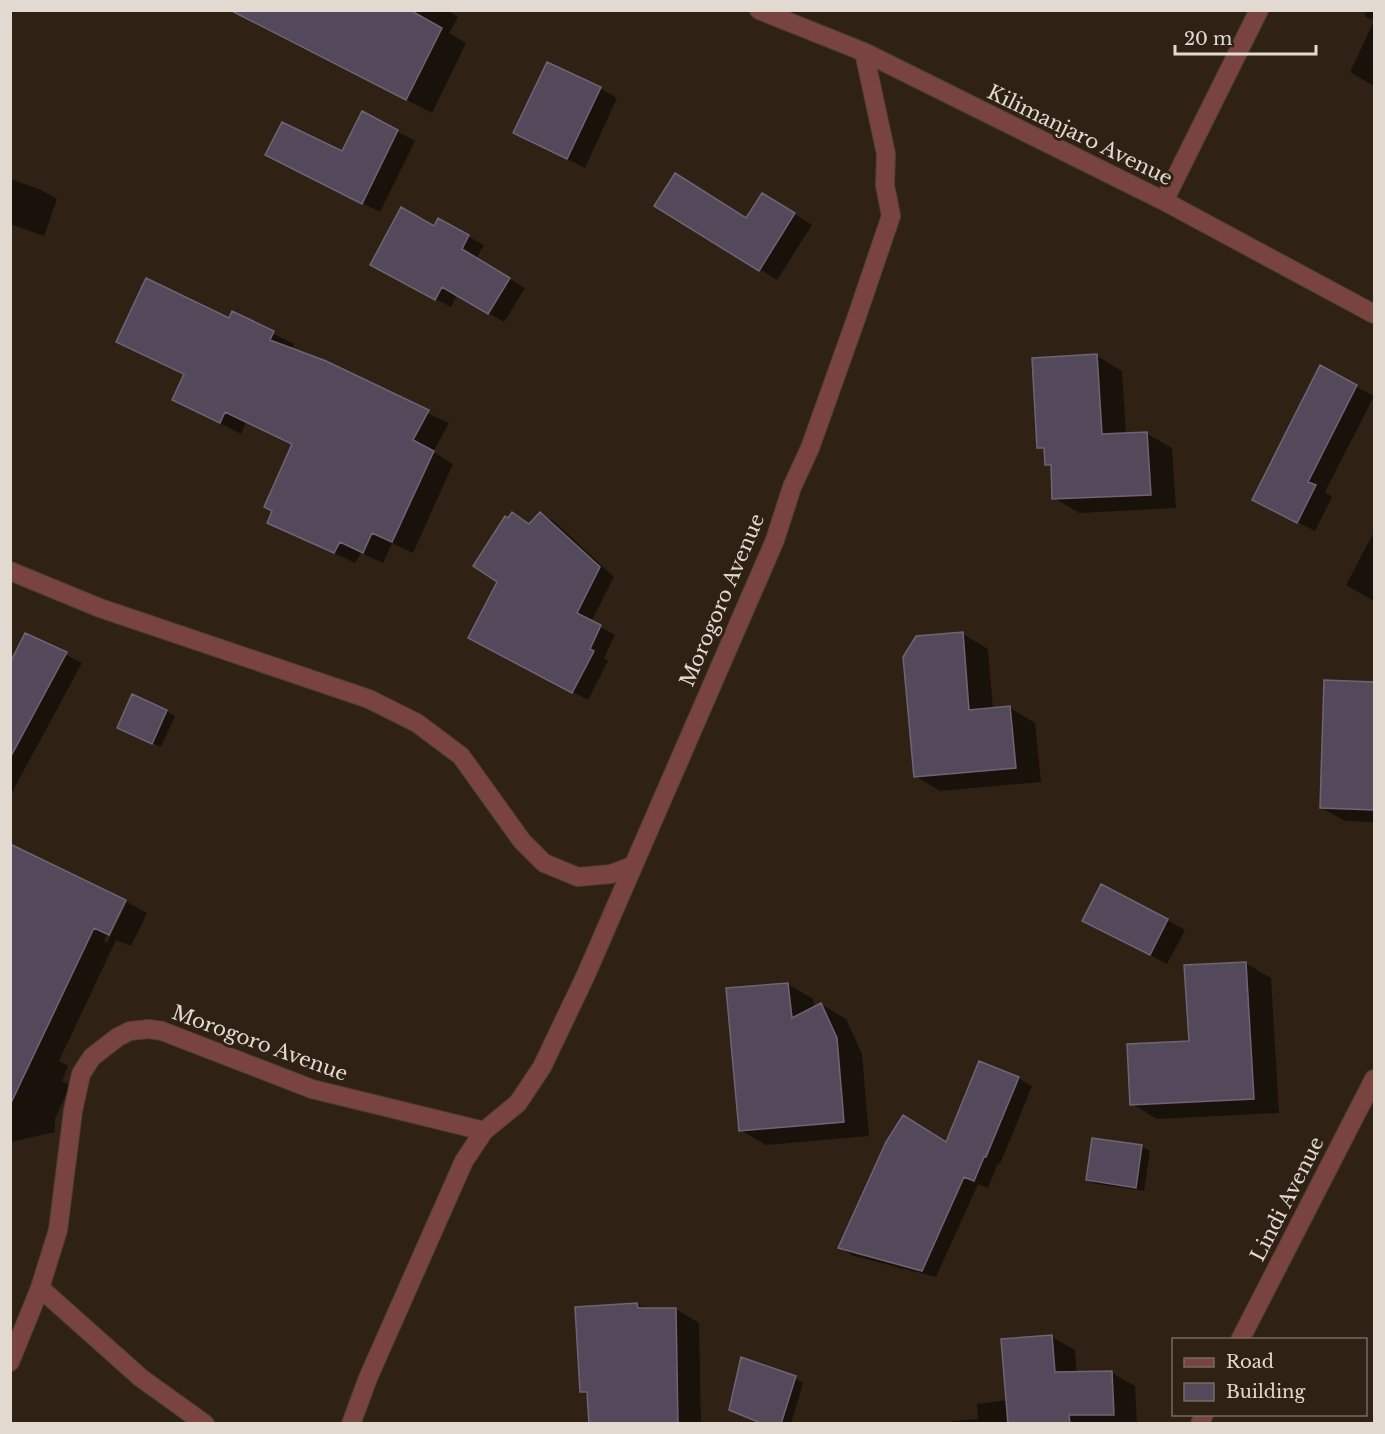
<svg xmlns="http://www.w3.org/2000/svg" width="1385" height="1434" font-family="'Libre Baskerville',serif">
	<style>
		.shadow { fill: #0007 }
		.building { fill: #54495a; stroke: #6f6475; stroke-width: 1.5 }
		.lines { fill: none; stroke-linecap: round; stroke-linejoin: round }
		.minor-casing { stroke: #4c3f32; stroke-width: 20 }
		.minor { stroke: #79443f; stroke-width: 18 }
		.labels { text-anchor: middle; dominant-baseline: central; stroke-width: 6; stroke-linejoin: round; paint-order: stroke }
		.street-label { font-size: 20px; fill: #e2d9d0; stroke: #2f2214 }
	</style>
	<rect width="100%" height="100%" fill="#2f2214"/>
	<!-- shadow -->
	<path class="shadow" d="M 296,10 L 447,10 L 458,17 L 449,33 L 466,43 L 432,113 L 283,36 Z
		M 1367,10 L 1374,10 L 1374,86 L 1350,72 L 1374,21 L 1364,16 Z
		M 600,88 L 617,98 L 585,168 L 515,133 Z
		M 362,113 L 415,141 L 380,212 L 284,164 L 343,153 Z
		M 10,179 L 39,189 L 57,199 L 44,236 L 10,224 Z
		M 779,204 L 812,225 L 777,280 L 657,205 L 747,219 Z
		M 438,220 L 484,245 L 476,259 L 525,288 L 504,322 L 457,295 L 451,307 L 387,273 L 435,228 Z
		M 232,313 L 294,344 L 291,350 L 449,423 L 433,452 L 453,464 L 413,553 L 392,543 L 383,563 L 361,553 L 355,563 L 269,522 L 293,445 L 246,422 L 241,434 L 174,400 L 186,375 L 118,341 L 229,320 Z
		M 1097,356 L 1122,371 L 1126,435 L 1147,434 L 1172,448 L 1176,508 L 1079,513 L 1054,498 L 1053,468 L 1046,464 L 1046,451 L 1038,447 Z
		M 1331,373 L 1374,396 L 1325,492 L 1332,497 L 1315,531 L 1271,509 Z
		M 513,514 L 530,525 L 540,514 L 555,522 L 614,577 L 591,622 L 615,635 L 604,658 L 608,661 L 588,700 L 485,646 L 509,520 Z
		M 1374,532 L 1374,601 L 1346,585 Z
		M 963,634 L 988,649 L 993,709 L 1010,708 L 1035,723 L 1041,782 L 940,791 L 915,776 Z
		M 26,635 L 82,663 L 10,796 L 10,667 Z
		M 1326,681 L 1374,683 L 1374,822 L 1345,821 L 1322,808 Z
		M 166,711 L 175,716 L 161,747 L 127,732 Z
		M 124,900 L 104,941 L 107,943 L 127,902 L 147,913 L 131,946 L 116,940 L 59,1061 L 68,1066 L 62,1081 L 70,1085 L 55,1119 L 55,1132 L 10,1142 L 10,909 Z
		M 1167,920 L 1185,930 L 1167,964 L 1102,930 Z
		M 1245,963 L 1271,978 L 1279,1113 L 1157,1119 L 1132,1104 L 1190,1042 Z
		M 788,984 L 813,999 L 814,1008 L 821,1004 L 846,1019 L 862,1054 L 869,1136 L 766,1145 L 740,1130 Z
		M 1018,1078 L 1032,1086 L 1000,1164 L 998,1163 L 988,1188 L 978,1184 L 936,1277 L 854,1256 L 840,1248 Z
		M 1141,1146 L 1150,1151 L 1144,1191 L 1096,1184 L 1088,1180 Z
		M 637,1304 L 646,1309 L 676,1309 L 699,1323 L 701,1424 L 591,1424 L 589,1396 L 581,1391 Z
		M 1052,1337 L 1075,1350 L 1077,1374 L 1112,1373 L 1135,1386 L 1137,1424 L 953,1424 L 952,1421 L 978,1419 L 977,1404 L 1008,1400 Z
		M 795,1378 L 803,1383 L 791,1424 L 763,1424 Z"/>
	<!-- building -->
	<path class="building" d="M 230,10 L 410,10 L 442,28 L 406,100 Z
		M 547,62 L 601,87 L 567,159 L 513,133 Z
		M 362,111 L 398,130 L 362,204 L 265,155 L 282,122 L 342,151 Z
		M 675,173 L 746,218 L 762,193 L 795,213 L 759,271 L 654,206 Z
		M 401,207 L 434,226 L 438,218 L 469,235 L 462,249 L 510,278 L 488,314 L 442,287 L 435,300 L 370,265 Z
		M 146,278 L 229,318 L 232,311 L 274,331 L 270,340 L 326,361 L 429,410 L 413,440 L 434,451 L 392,542 L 372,533 L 363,553 L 340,542 L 334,553 L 267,523 L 272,511 L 264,507 L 292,444 L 225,412 L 220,423 L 172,400 L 184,374 L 116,342 Z
		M 1097,354 L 1102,434 L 1147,432 L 1151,495 L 1052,499 L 1051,465 L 1045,465 L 1044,448 L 1037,448 L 1032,358 Z
		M 1320,365 L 1357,385 L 1308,482 L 1316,485 L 1297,523 L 1252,500 Z
		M 512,512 L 529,524 L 540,512 L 600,567 L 577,613 L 601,625 L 590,649 L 594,651 L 572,693 L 468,638 L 497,582 L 473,566 L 505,516 L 508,518 Z
		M 963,632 L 969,710 L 1010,706 L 1016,768 L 914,777 L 903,657 L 916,636 Z
		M 25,633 L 67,652 L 10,758 L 10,663 Z
		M 1324,680 L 1374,682 L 1374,810 L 1320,808 Z
		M 132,694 L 167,710 L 152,744 L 117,728 Z
		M 10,844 L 126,900 L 109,935 L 94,928 L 10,1105 Z
		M 1101,884 L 1168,919 L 1150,955 L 1082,921 Z
		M 1246,962 L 1254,1099 L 1130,1105 L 1127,1044 L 1189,1041 L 1184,965 Z
		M 788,983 L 792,1018 L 821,1003 L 837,1038 L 844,1122 L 739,1131 L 726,988 Z
		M 979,1061 L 1019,1077 L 986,1157 L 984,1157 L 974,1181 L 964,1177 L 922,1271 L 838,1248 L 886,1142 L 903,1115 L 946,1142 Z
		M 1092,1138 L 1142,1145 L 1136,1188 L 1086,1180 Z
		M 637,1303 L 638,1308 L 676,1308 L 678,1424 L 589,1424 L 587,1392 L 580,1392 L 575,1307 Z
		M 1052,1335 L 1055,1372 L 1112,1371 L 1114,1415 L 1069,1415 L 1070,1424 L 1008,1424 L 1001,1339 Z
		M 741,1357 L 796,1376 L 781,1424 L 763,1424 L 729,1410 Z"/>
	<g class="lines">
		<defs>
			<path id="minor" d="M 759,10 L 864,52 L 1164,201 L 1374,314
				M 1164,201 L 1259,10
				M 10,571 L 100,608 L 369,699 L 417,723 L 461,756 L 522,841 L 544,863 L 578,877 L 611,874 L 632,866
				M 40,1288 L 141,1378 L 205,1424
				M 1240,1340 L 1374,1079
				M 10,1362 L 40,1288 L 58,1230 L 73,1111 L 81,1074 L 92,1057 L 118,1037 L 130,1031 L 149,1029 L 162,1031 L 312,1089 L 484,1131
				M 351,1424 L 368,1378 L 464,1161 L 484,1131 L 518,1103 L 542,1067 L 585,977 L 775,540 L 792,487 L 810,448 L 857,316 L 891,216 L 885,185 L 886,154 L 864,52
				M 1200,1424 L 1204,1414"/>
		</defs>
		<!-- minor casing -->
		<use href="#minor" class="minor-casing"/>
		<!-- minor -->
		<use href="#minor" class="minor"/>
	</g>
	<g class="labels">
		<!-- street labels -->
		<g class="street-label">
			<text transform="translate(1080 135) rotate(26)">Kilimanjaro Avenue</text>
			<text transform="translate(722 600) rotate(-67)">Morogoro Avenue</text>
			<text transform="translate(260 1043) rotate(20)">Morogoro Avenue</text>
			<text transform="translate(1287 1199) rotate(-63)">Lindi Avenue</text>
		</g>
	</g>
	<!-- border -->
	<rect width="1385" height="1434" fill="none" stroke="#e2d9d0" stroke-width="24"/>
	<!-- legend -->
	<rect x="1172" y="1338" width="195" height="78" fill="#2f2214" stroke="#776b5f" stroke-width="1.5"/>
	<rect x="1184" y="1358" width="30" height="9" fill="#79443f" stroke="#776b5f" stroke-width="1.5"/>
	<text x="1226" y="1368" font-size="18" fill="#e2d9d0">Road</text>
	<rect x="1184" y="1383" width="30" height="18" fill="#54495a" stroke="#776b5f" stroke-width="1.5"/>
	<text x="1226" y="1398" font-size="18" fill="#e2d9d0">Building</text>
	<!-- scale -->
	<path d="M1175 45v9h141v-9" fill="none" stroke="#e2d9d0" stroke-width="3"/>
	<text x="1184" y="45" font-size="18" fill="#e2d9d0" stroke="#2f2214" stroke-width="4.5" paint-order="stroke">20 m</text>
</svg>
